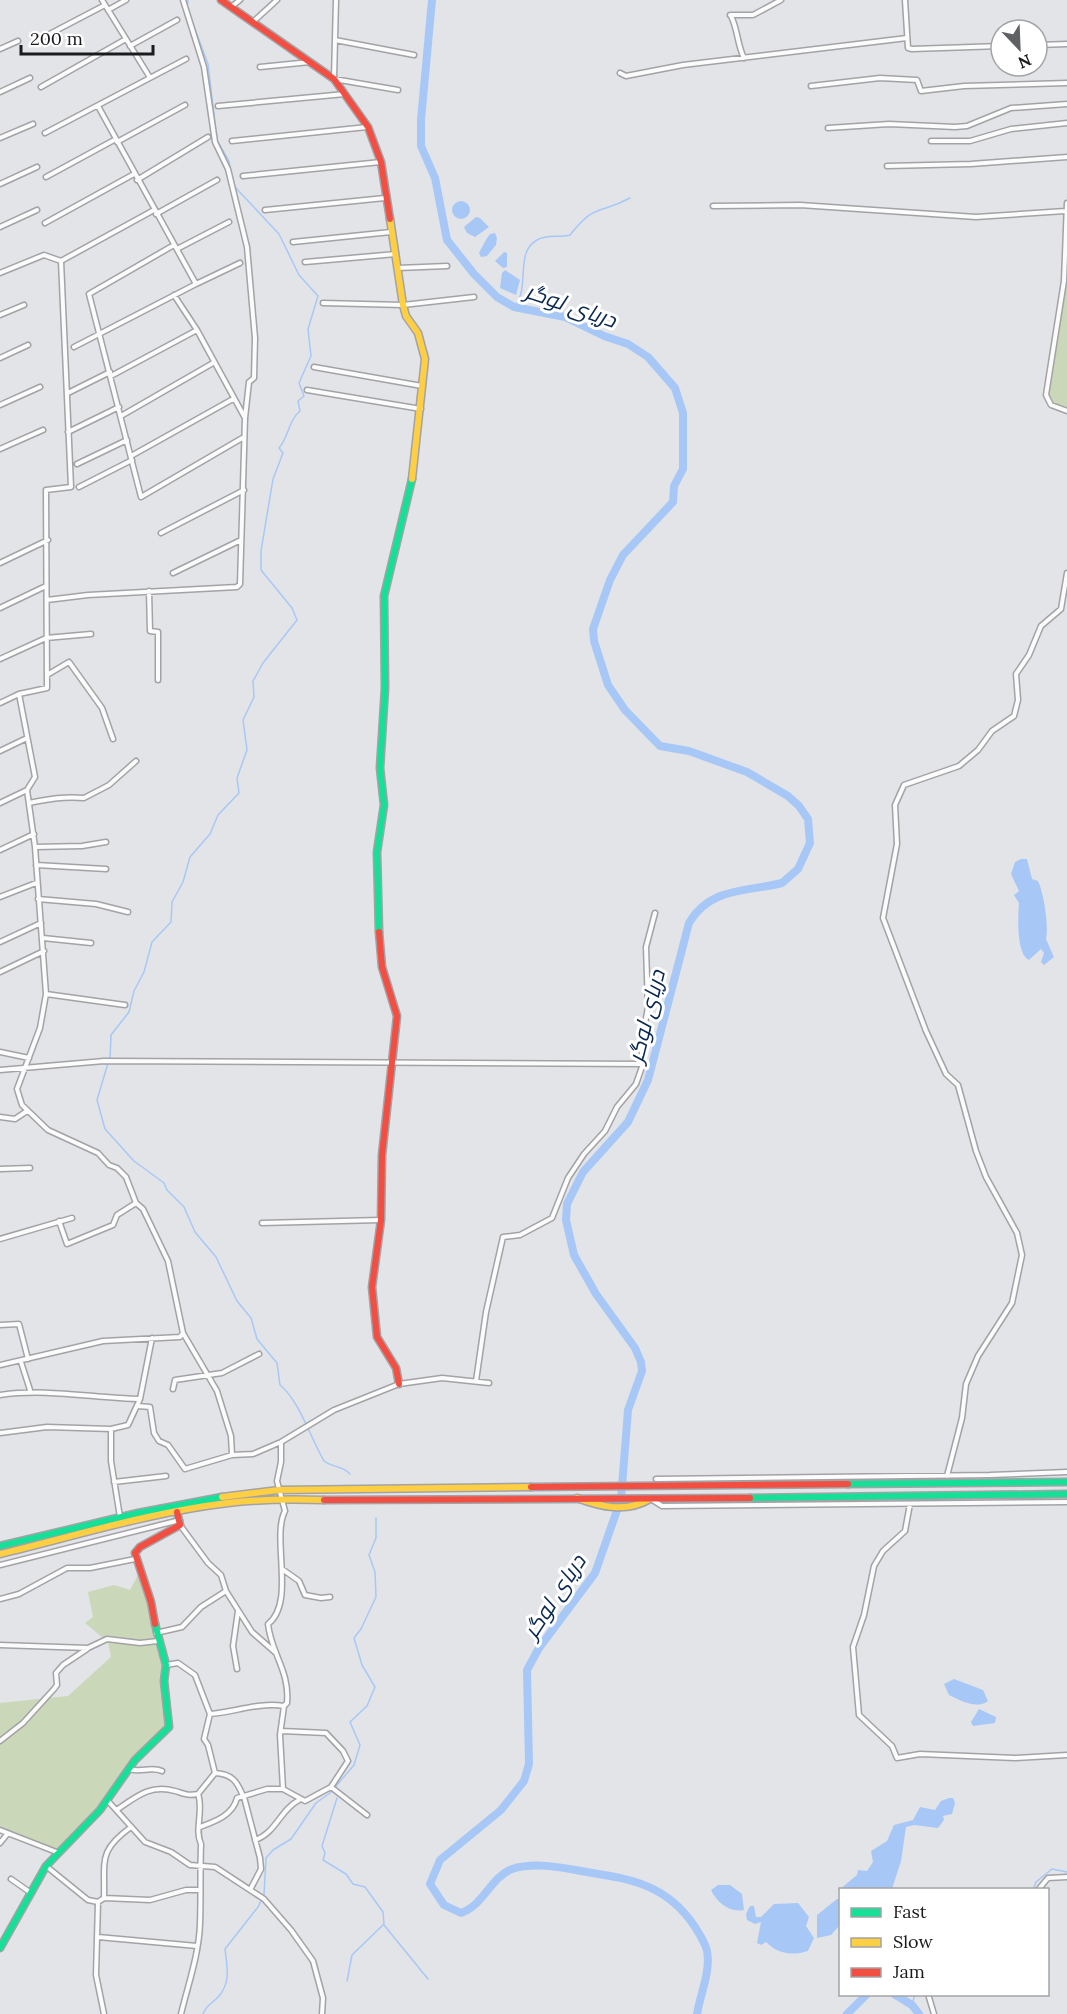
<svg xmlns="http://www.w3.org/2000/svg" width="1067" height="2014" font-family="Lora,Cairo,serif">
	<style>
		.green { fill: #cbd7b9 }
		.water { fill: #a7c8f6 }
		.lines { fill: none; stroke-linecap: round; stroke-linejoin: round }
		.stream { stroke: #a7c8f6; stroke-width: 1.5 }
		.river { stroke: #a7c8f6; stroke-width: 8 }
		.street-casing { stroke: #a3a3a6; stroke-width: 7 }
		.fast-casing { stroke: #a3a3a6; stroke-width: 9 }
		.slow-casing { stroke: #a3a3a6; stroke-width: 9 }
		.jam-casing { stroke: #a3a3a6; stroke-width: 9 }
		.street { stroke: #fbfbfc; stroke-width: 4 }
		.fast { stroke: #16e098; stroke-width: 6 }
		.slow { stroke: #ffcf43; stroke-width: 6 }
		.jam { stroke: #f24e42; stroke-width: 6 }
		.labels { text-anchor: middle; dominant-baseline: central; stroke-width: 6; stroke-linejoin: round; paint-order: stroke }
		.water-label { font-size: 22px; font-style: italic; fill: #092850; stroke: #fff }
	</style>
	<rect width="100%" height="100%" fill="#e3e4e8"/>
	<!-- green -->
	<path class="green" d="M 1067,203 L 1067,411 L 1051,405 L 1046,395 L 1064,281 Z
		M 140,1571 L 162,1650 L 169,1727 L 135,1760 L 108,1801 L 59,1853 L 0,1830 L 0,1703 L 68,1696 L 111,1657 L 108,1642 L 85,1623 L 93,1617 L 88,1592 L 114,1585 L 130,1590 Z"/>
	<!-- water -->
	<path class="water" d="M452 210a9 9 0 1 1 18 0a9 9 0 1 1-18 0Z
		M 476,217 L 480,218 L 489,227 L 475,237 L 467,233 L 464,227 Z
		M 495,233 L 497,238 L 496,245 L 487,256 L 481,257 L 479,253 C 482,247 486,239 490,234 Z
		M 504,252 L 507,253 L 507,267 L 503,268 L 495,261 Z
		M 505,270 L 520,280 L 516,295 L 500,288 L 502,273 Z
		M 1021,859 L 1027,859 L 1032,879 L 1038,881 C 1044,893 1049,927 1046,939 L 1054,957 L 1044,965 L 1041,962 L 1044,953 L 1041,949 L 1029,960 C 1016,954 1018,916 1019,903 L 1014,895 L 1019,891 L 1011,874 L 1015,862 Z
		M 954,1679 L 983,1690 L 988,1701 C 976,1710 960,1700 949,1695 L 944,1684 Z
		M 979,1709 L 996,1717 L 995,1723 L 973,1726 L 971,1722 Z
		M 949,1798 L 953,1798 L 955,1803 L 952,1814 L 943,1816 L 944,1820 L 938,1828 L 914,1825 L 906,1827 L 901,1861 L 892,1889 L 840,1890 L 840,1896 L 839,1890 L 857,1875 L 858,1870 L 867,1871 L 873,1862 L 871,1851 L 887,1841 L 894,1825 L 913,1820 L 920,1807 L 935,1810 L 941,1801 Z
		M 718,1885 L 730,1885 L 742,1894 L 744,1910 C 730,1913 717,1903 711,1890 Z
		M 837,1899 L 840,1899 L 840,1925 L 831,1935 L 817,1938 L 817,1915 Z
		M 798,1903 L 809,1917 L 806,1926 L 814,1938 L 808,1951 C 792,1956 778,1954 766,1942 L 761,1945 L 757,1943 L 761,1922 L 755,1924 L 747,1920 L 746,1914 L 750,1906 L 754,1906 L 756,1917 L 761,1917 L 774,1904 Z"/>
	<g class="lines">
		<!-- stream -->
		<path class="stream" d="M 187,8 L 188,0
			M 189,13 L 208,64 L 217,140 L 229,161 L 231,174
			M 514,307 C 531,289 514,252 537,240 C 547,234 559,238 570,235 C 596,202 599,215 630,198
			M 110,1059 L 111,1035 L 129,1012 L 134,991 L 144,972 L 152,942 L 171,922 L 172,902 L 183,882 L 190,857 L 210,834 L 218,815 L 239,793 L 237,778 L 247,750 L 243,720 L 254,697 L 253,681 L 263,663 L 297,620 L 292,608 L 261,570 L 261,551 L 273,479 L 283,453 L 279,448 C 289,437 288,421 300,411 L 298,401 L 304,396 L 299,383 L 311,356 L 308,329 L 318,296 L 299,275 L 279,234 L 235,187
			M 108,1063 L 97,1100 L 105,1129 L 134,1161 L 164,1183 L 167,1190 L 184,1207 L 195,1232 L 216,1257 L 237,1301 L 251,1318 L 257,1339 L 277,1363 L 280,1385 C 299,1400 311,1439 324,1461 C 333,1468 342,1465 350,1474
			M 337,1798 L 322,1846 L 325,1853 L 323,1860 L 346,1874 L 353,1884 L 365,1887 L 383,1912 L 384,1924 L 352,1955 L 347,1981
			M 1033,1890 L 1036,1882 L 1052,1869 L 1067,1872
			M 384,1925 L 428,1979
			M 912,2005 L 915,1994
			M 203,2014 C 207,2004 212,2004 219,1996 C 231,1982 227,1967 225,1949 L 258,1907 L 264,1895 L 266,1858 L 273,1850 L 291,1839 L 316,1803 L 330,1793 L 354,1765 L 360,1745 L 350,1722 L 367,1706 L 375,1687 L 362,1665 L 354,1638 L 361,1629 L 376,1597 L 375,1572 L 369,1555 L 376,1538 L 376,1518"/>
		<!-- river -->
		<path class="river" d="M 432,0 L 421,120 L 421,146 L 435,178 L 447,240 L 474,274 L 497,297 L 514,307 L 565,317 L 604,336 L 628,344 L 648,357 L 675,388 L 683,413 L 683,469 L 674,486 L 673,502 L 623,555 L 610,580 L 593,629 L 594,641 L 608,685 L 625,710 L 660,746 L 689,751 L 747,772 L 788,796 L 799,806 L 808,819 L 810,843 L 798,869 L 782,883 C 746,892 710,887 689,923 L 648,1080 L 628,1122 L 583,1172 L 567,1204 L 566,1220 L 574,1255 L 596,1294 L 635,1348 L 641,1362 L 642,1371 L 628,1410 L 621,1499 L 595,1573 L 539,1648 L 527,1670 L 529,1764 L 524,1781 L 501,1810 L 440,1860 L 430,1884 L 444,1905 L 461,1913 C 484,1905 490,1878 512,1869 C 533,1862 560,1867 581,1871 C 629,1879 666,1883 695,1927 C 700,1935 705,1942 707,1951 C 711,1971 700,1995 697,2014
			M 894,1994 L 912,2005 L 919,2014
			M 847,2014 L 867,1994"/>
		<defs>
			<path id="street" d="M 102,0 L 149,76
				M 336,0 L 334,79 L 398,90
				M 905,0 L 908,48 L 912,49 L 1001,46
				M 231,7 L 240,0
				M 108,10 L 126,0
				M 730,15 L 753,15 L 781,0
				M 731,16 C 738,30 737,44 744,58
				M 254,21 L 277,0
				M 40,39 L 105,5
				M 335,40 L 414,55
				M 1037,45 L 1067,44
				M 130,46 L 177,20
				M 0,49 L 18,41
				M 260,67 L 310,62
				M 620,73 L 626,76 L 683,65 L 907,38
				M 811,86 L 880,78 L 917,80 L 921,91 L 964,86 L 1067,83
				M 41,87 L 126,39
				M 0,92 L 30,78
				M 218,106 L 345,94
				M 828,128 L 889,124 L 955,127 L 967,126 L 1011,108 L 1067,104
				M 45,133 L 186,59
				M 0,138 L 33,124
				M 232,141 L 367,127
				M 931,141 L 970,141 L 1011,129 L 1067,123
				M 117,142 L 185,105
				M 887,166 L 971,164 L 1067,157
				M 243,176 L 381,162
				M 46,177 L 116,139
				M 137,180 L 208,137
				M 0,184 L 37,167
				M 1067,203 L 1064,281 L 1046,395 L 1051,405 L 1067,411
				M 713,206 L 800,205 L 976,217 L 1065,211
				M 265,210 L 385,198
				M 156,214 L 217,180
				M 45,223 L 134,174
				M 0,227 L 37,210
				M 293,242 L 391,232
				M 174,245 L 89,294 L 141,497 L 244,437
				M 177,249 L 229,222
				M 61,261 L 71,487 L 46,490 L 47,688 L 19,694 L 35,777 L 27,790 L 35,847 L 46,994 L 40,1028 L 17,1089 L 22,1105 L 48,1130 L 98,1153 L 109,1165 L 117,1168 L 126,1177 L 136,1203 L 143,1209 L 168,1261 L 183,1333 L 217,1391 L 231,1436 L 232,1455
				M 305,262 L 396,254
				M 398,268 L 447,266
				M 0,273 L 44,255 L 61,261 L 154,210
				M 196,284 L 240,263
				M 174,295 L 197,330 L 245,418
				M 323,303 L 403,305 L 474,297
				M 0,315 L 24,305
				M 74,347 L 196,284 L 98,106
				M 0,358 L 28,345
				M 314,367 L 422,386
				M 111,376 L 197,330
				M 307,390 L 421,409
				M 68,393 L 110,372
				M 0,405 L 40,387
				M 121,416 L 213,363
				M 68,432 L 119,407
				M 0,449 L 43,430
				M 131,456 L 233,399
				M 77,464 L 127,440
				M 79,487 L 132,460
				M 161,533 L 244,490
				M 0,563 L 48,540
				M 173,573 L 241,540
				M 149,591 L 150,631 L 158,632 L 158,680
				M 47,600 L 88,595 L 237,587 L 240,584 L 245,418 L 249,382 L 254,378 L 255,338 L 247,247 L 228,169 L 215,142 L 204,67 L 183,0
				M 0,608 L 46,586
				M 0,659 L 46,638 L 91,634
				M 47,675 L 69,662 L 102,708 L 113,739
				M 0,703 L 19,694
				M 0,751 L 27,738
				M 0,803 L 27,790
				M 29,803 C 49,799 65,796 84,798 L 109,785 L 136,761
				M 35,847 L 82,846 L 106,842
				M 0,850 L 34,834
				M 36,865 L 106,869
				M 0,897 L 36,883
				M 38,899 L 96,904 L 128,912
				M 43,938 L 91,943
				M 0,942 L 41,923
				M 0,972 L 44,951
				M 46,994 L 125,1005
				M 0,1052 L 29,1058
				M 0,1070 L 104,1061 L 643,1064
				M 0,1117 L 15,1119 L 27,1111
				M 0,1169 L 30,1168
				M 59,1221 L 67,1244 L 113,1225 L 117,1215 L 136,1203
				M 262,1223 L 380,1220
				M 0,1239 L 72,1218
				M 0,1325 L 19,1324 L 28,1359
				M 21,1362 L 30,1390
				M 0,1365 L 103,1341 L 180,1337 L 183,1333
				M 476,1381 L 486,1312 L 503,1237 L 520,1235 L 552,1218 L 568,1178 L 584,1154 L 605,1131 L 617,1107 L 636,1084 L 643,1064 L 641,1046 L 648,1007 L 646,947 L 655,913
				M 173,1389 L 175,1380 L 222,1373 L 259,1354
				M 0,1395 C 48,1388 92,1398 140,1399
				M 138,1406 L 150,1407 L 154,1433 L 159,1441 L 168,1445 L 185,1469 L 232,1455 L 253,1454 L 281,1442 L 334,1410 L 399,1384 L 442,1378 L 489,1383
				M 111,1429 L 111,1461 L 120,1517
				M 0,1433 L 47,1427 L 111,1429 L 128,1425 L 140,1399 L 152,1338
				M 947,1476 L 962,1418 L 966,1384 L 978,1356 L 1012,1303 L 1022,1255 L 1017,1233 L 986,1177 L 976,1151 L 958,1085 L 946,1074 L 926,1031 L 883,918 L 897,844 L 895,805 L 904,785 L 959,766 L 978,750 L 992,731 L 1014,716 L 1018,700 L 1016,674 L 1029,655 L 1041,626 L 1061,609 L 1067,573
				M 656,1479 L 990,1475 L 1067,1472
				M 114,1482 L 166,1476
				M 651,1499 L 662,1506 L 1067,1502
				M 910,1504 L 905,1531 L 883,1551 L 874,1566 L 864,1615 L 853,1647 L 859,1715 L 892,1746 L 897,1758 L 920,1754 L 1015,1758 L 1067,1755
				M 180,1525 L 208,1563 L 221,1575 L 226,1591 L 252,1632 L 276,1653
				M 0,1565 L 180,1520
				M 282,1569 L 299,1581 L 305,1595 L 321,1598 L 330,1597
				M 0,1599 L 19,1594 L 67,1568 L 90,1568 L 135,1559
				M 156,1633 L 182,1627 L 201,1607 L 226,1591
				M 0,1645 L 88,1648 L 107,1639 L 140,1643 L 158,1641
				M 166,1665 L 178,1663 L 195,1675 L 210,1714 L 204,1739 L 208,1745 L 215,1773 C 232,1774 237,1781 243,1796
				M 237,1669 L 233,1646 L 238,1611
				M 210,1714 C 235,1712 259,1702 284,1706 L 287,1703 C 290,1671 271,1653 268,1624 C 296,1603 271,1537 285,1511 L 277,1481 L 281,1462 L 281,1442
				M 0,1741 L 23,1723 L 54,1689 L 57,1685 L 56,1673 L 63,1665 L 87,1649
				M 129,1769 C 141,1773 151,1766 162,1771
				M 331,1787 L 367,1815
				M 283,1789 L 280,1735 L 284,1706
				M 244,1797 L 260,1858 L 261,1869 L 250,1890
				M 108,1801 L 145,1842 L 171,1852 L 190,1865 L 215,1867 L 264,1899 L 291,1930 L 313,1961 L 323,1998 L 322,2014
				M 118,1809 C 137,1796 151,1784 175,1791 C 185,1794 188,1796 198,1794 L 215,1773
				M 200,1827 C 216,1821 233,1815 237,1798 L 267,1789 L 283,1789 L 305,1801 L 331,1787 L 348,1761 L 343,1751 L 326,1733 L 282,1731
				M 0,1830 L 59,1853
				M 255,1840 C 276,1833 280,1810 299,1800
				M 0,1843 L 8,1833
				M 46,1866 L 88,1900 L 98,1902 L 96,1975 L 104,2014
				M 11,1879 L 31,1893
				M 1038,1890 L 1048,1878 L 1067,1877
				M 104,1898 C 105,1860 98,1851 131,1827
				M 98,1902 L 104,1898 L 150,1900 L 186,1890 L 199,1890
				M 98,1937 L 197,1946
				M 928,1994 L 934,2014
				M 181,2014 C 188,1985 199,1954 200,1924 C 201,1897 200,1871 201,1844 C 194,1830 204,1810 198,1794"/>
			<path id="fast" d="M 379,932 L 377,852 L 384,805 L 380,768 L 385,688 L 384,596 L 412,479
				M 848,1484 L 1067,1482
				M 750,1498 L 1067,1494
				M 0,1546 L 138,1513 L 222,1497
				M 0,1948 L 46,1866 L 100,1810 L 135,1760 L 169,1727 L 164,1681 L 166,1665 L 155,1624"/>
			<path id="slow" d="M 390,219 L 403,305 L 406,316 L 418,333 L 425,359 L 412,479
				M 222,1497 L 279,1490 L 531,1487
				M 577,1498 C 601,1507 626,1513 650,1499
				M 0,1554 C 75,1536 151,1512 228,1503 C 260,1499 292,1499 324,1500"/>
			<path id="jam" d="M 221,0 L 334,79 L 368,127 L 381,162 L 390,219
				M 379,932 L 382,967 L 397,1016 L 382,1155 L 381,1220 L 372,1287 L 377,1337 L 396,1368 L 399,1384
				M 531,1487 L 848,1484
				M 324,1500 L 750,1498
				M 155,1624 L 151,1602 L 135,1553 L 140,1547 L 180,1525 L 177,1512"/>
		</defs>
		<!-- street casing -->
		<use href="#street" class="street-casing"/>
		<!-- fast casing -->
		<use href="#fast" class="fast-casing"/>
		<!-- slow casing -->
		<use href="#slow" class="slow-casing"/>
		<!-- jam casing -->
		<use href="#jam" class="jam-casing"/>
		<!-- street -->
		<use href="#street" class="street"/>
		<!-- fast -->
		<use href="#fast" class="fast"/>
		<!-- slow -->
		<use href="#slow" class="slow"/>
		<!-- jam -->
		<use href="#jam" class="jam"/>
	</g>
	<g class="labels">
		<!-- water labels -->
		<g class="water-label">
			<text transform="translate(571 305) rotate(19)">دریای لوگر</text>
			<text transform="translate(646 1016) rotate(-76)">دریای لوگر</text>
			<text transform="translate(554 1596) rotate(-57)">دریای لوگر</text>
		</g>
	</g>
	<!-- legend -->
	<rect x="839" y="1888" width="210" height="108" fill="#ffffff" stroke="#a3a4a5" stroke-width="1.5"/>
	<rect x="851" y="1908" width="30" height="9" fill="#16e098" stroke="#a3a4a5" stroke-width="1.5"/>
	<text x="893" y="1918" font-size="18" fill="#1a1b1d">Fast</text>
	<rect x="851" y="1938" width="30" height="9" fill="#ffcf43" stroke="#a3a4a5" stroke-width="1.5"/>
	<text x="893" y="1948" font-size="18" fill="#1a1b1d">Slow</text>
	<rect x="851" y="1968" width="30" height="9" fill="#f24e42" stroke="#a3a4a5" stroke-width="1.5"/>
	<text x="893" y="1978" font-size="18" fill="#1a1b1d">Jam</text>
	<!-- north arrow -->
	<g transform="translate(1019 48) rotate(157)"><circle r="28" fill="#ffffff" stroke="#a3a4a5" stroke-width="1.5"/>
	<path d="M0-4.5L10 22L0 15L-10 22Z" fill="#606164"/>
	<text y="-9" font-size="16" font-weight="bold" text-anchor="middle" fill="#1a1b1d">N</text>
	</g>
	<!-- scale -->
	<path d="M21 45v9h132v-9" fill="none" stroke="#1a1b1d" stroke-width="3"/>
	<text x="30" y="45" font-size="18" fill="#1a1b1d" stroke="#ffffff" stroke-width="4.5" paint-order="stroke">200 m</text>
</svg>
